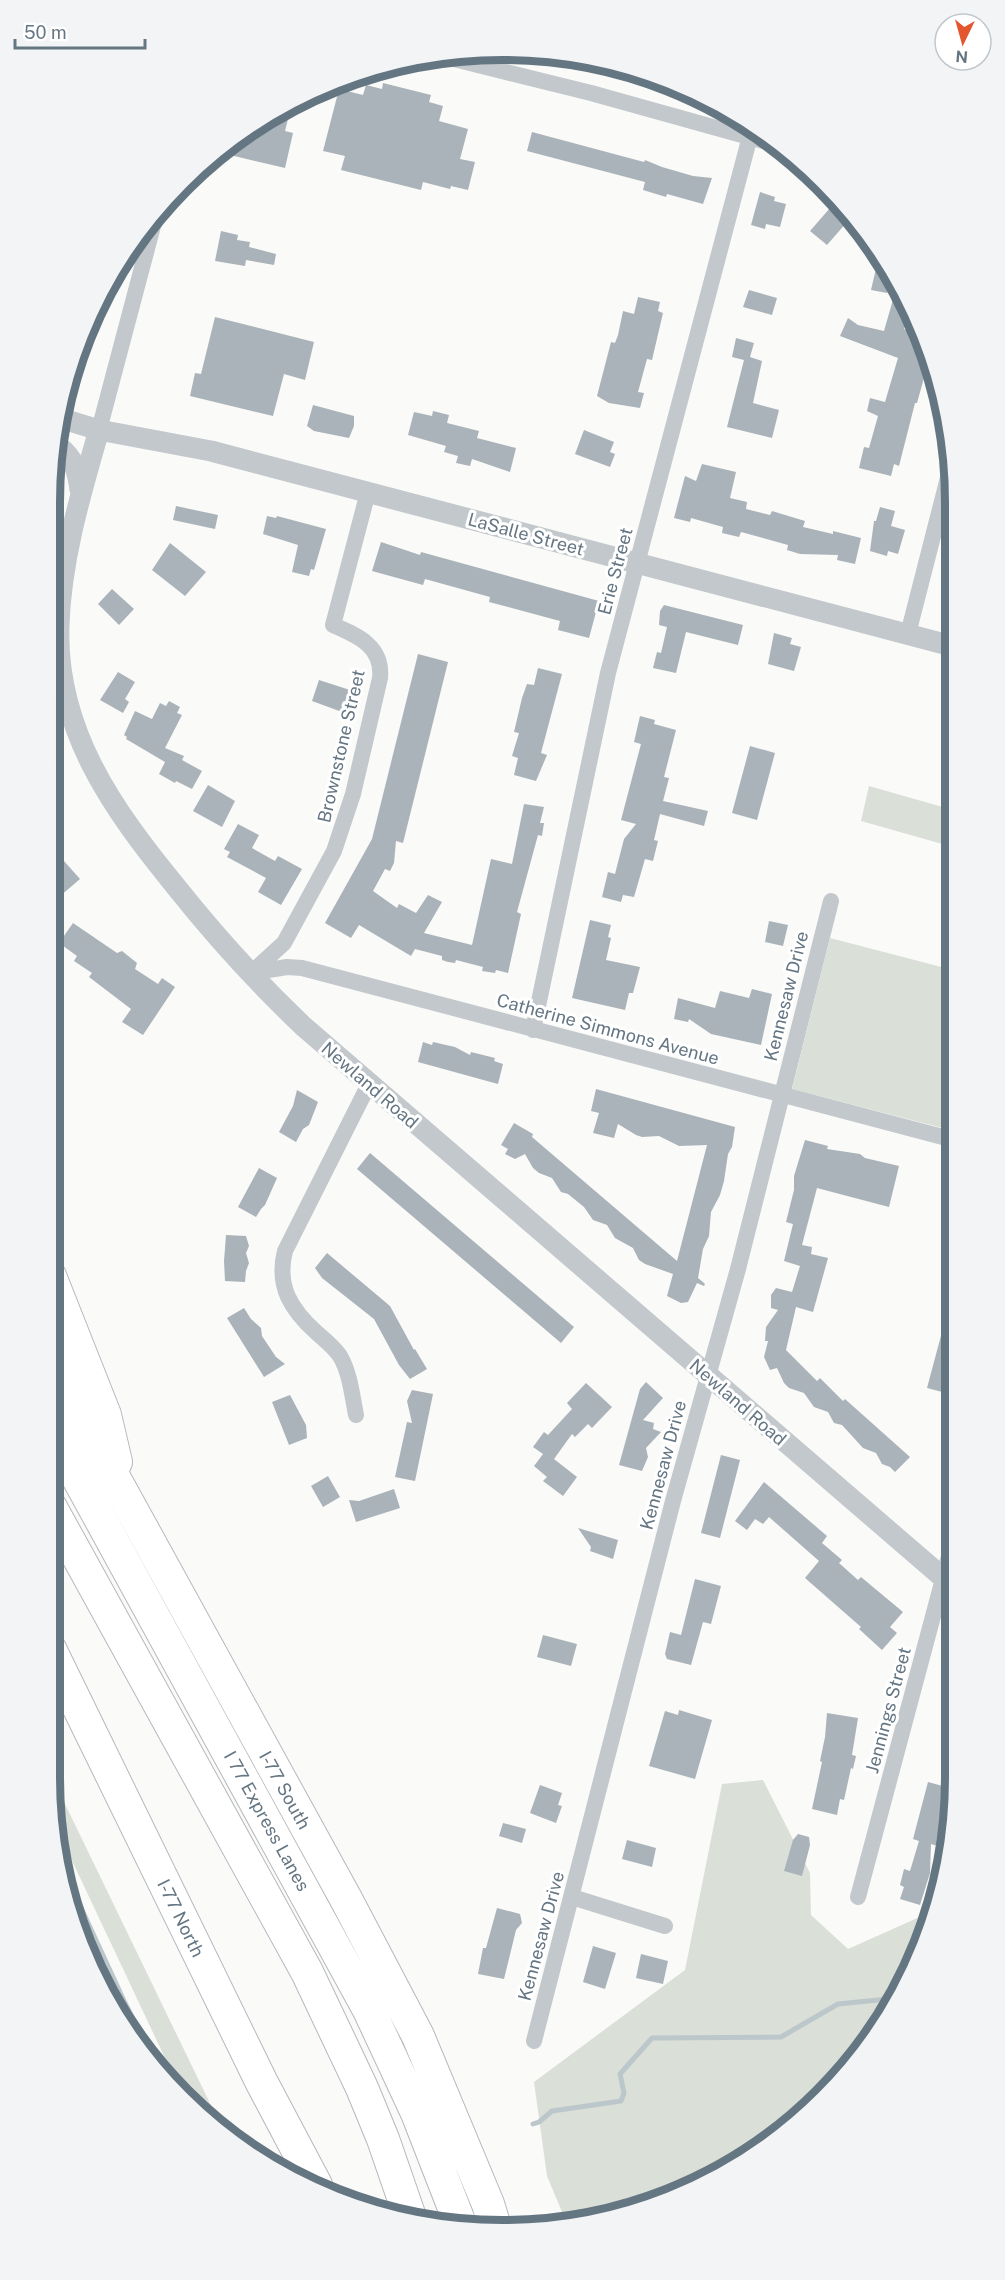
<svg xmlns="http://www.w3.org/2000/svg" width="1005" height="2280" font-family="'Public Sans',sans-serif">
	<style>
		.green { fill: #dadfd7 }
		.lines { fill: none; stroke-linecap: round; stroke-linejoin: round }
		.stream { stroke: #bbc7cb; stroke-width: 5 }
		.building { fill: #aab3b9 }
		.motorway-casing { stroke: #b4b9bd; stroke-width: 34 }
		.minor { stroke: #c3c8cc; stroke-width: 16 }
		.tertiary { stroke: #c3c8cc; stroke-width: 21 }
		.motorway { stroke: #fff; stroke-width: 32 }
		.labels { text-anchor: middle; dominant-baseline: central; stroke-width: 6; stroke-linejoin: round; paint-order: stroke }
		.street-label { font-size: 18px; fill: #657683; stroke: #fff }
		.rim { fill: none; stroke: #657683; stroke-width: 8 }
	</style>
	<rect width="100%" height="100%" fill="#fafaf8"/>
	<!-- green -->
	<path class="green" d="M 869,786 L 953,810 L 953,847 L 861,821 Z
		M 830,938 L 953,970 L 954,1131 L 792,1089 Z
		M 50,1773 L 220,2124 L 181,2092 L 59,1833 Z
		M 763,1780 L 810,1873 L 811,1915 L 848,1949 L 933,1911 L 931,1923 L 895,2004 L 843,2076 L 729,2170 L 591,2222 L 567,2224 L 547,2176 L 534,2082 L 685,1970 L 722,1784 Z"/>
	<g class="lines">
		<!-- stream -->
		<path class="stream" d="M 65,1873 L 125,2003 L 163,2077
			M 533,2124 L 539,2122 L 552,2111 L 621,2101 L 624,2093 L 620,2074 L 652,2038 L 781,2037 L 838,2004 L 898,1998"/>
	</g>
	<!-- building -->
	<path class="building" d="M 383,83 L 431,95 L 429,102 L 443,106 L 439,121 L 468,129 L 460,159 L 475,162 L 468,190 L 451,186 L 450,189 L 423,182 L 421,190 L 341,170 L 345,156 L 323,151 L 339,89 L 363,95 L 366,85 L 382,89 Z
		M 292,103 L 285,131 L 293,133 L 285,168 L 230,155 L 234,139 Z
		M 532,132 L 644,162 L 645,160 L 662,167 L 693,176 L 712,178 L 703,204 L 667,194 L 666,197 L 643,190 L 645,182 L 527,151 Z
		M 760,192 L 775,197 L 774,201 L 786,204 L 780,227 L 766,224 L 765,229 L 751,225 Z
		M 830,208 L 847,222 L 827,245 L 810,231 Z
		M 221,231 L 238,235 L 237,240 L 250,242 L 249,247 L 276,254 L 274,265 L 246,260 L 245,266 L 215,261 Z
		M 878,260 L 890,279 L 887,293 L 871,290 Z
		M 896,289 L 910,311 L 904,329 L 922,335 L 929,360 L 917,403 L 915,403 L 899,466 L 894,464 L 891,476 L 859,468 L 864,447 L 869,448 L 878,416 L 867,411 L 870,398 L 885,402 L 898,358 L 840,336 L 848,318 L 858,325 L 884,331 Z
		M 749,290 L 777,298 L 772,315 L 743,307 Z
		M 638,297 L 660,302 L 658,311 L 663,313 L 652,360 L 647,359 L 638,392 L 644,393 L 640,408 L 609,403 L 597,396 L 611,342 L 615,343 L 618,335 L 623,311 L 634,314 Z
		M 215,317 L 314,342 L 305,380 L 284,374 L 273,416 L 190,396 L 195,373 L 201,374 Z
		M 736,338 L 754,343 L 750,357 L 762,361 L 753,403 L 779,410 L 772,438 L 727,427 L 744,360 L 732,357 Z
		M 313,405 L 354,416 L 354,426 L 349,438 L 314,431 L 307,426 Z
		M 433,411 L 449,415 L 447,423 L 479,431 L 477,438 L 516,448 L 510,472 L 472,459 L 470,466 L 456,463 L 458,456 L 444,452 L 446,446 L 408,435 L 414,412 L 432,416 Z
		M 584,430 L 614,442 L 610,452 L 615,454 L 610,467 L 575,454 Z
		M 702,464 L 736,472 L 730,498 L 747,502 L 746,509 L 770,515 L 772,511 L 805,521 L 803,527 L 833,534 L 833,531 L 861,538 L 855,564 L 837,560 L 838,555 L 800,554 L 787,550 L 788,545 L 741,532 L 739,537 L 722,533 L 723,527 L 691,518 L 690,522 L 674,518 L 685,476 L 696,481 Z
		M 176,506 L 218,515 L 215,529 L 173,520 Z
		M 880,507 L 895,511 L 891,526 L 905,530 L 898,554 L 888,551 L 887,556 L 870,551 L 874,521 L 876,521 Z
		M 267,516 L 276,518 L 277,516 L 326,529 L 314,570 L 311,569 L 309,576 L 292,572 L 298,545 L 263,534 Z
		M 381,542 L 420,555 L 421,552 L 599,601 L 589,638 L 558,630 L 560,621 L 489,602 L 490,597 L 425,579 L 423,585 L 372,571 Z
		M 170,543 L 206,572 L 185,596 L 152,570 Z
		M 112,589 L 134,609 L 119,625 L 98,604 Z
		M 664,605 L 743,625 L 738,645 L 686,632 L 676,673 L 653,668 L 657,652 L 661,653 L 667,627 L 659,625 L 660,611 Z
		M 774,633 L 792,638 L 790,644 L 801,647 L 794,671 L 768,664 Z
		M 418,654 L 448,662 L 403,843 L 396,841 L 394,863 L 390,871 L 385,869 L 373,891 L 397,908 L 399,904 L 416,913 L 428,895 L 442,902 L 424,933 L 472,945 L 491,859 L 512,864 L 524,804 L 544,807 L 540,823 L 544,823 L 542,836 L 538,835 L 517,912 L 521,914 L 508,973 L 496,970 L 495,973 L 482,971 L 483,967 L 456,960 L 455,963 L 448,962 L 442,960 L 442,956 L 415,949 L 411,956 L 359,925 L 351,938 L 325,923 L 372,839 Z
		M 538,668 L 562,674 L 541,753 L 547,755 L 536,781 L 514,775 L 518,758 L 512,756 L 519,733 L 514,732 L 522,698 L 527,684 L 534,685 Z
		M 118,672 L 135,682 L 125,699 L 129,702 L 123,713 L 100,700 Z
		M 319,680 L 350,690 L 342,712 L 312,701 Z
		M 169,701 L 180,707 L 177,713 L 182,715 L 165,748 L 184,756 L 182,760 L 202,771 L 192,789 L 176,781 L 175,783 L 159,774 L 165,762 L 126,739 L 127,737 L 124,735 L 135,711 L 152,719 L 160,703 L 166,706 Z
		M 640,716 L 655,720 L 654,724 L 676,730 L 664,777 L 669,778 L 663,801 L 708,811 L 704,826 L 660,814 L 654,840 L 658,841 L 653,861 L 645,859 L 634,897 L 623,895 L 621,902 L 602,897 L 608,872 L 615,874 L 624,839 L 636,824 L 621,820 L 641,744 L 634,742 Z
		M 750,746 L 775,753 L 757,820 L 732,813 Z
		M 208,785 L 235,801 L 222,827 L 193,811 Z
		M 238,824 L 259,835 L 252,848 L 275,861 L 278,856 L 302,869 L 281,905 L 258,892 L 266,878 L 227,857 L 230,852 L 224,849 Z
		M 64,861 L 80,879 L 59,897 L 50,886 L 50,874 Z
		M 590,920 L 611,925 L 608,937 L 611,938 L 606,960 L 640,967 L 633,993 L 629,993 L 625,1010 L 572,998 Z
		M 769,921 L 788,925 L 783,946 L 765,942 Z
		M 73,923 L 117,953 L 122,951 L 137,963 L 135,969 L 158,984 L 162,978 L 175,987 L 143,1035 L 122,1022 L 131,1009 L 89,977 L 92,973 L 74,961 L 77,956 L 59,943 Z
		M 752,989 L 772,994 L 761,1045 L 711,1034 L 689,1019 L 688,1022 L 674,1019 L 678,998 L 715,1008 L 720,991 L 749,998 Z
		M 423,1042 L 432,1045 L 433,1042 L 455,1047 L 470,1055 L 471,1052 L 495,1058 L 494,1061 L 503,1064 L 498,1084 L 418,1062 Z
		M 596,1089 L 735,1127 L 732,1147 L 728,1154 L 724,1181 L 720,1195 L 711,1212 L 709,1236 L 703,1249 L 698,1278 L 705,1284 L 704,1286 L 697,1283 L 688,1302 L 681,1303 L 667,1296 L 673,1274 L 645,1264 L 639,1260 L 633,1248 L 615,1238 L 607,1225 L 593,1220 L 584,1207 L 568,1194 L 561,1192 L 552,1178 L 539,1173 L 533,1168 L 525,1154 L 515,1159 L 505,1154 L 508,1149 L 501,1145 L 514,1123 L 533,1134 L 532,1137 L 677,1261 L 707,1145 L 679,1146 L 659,1136 L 642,1137 L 636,1135 L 618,1124 L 614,1138 L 593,1133 L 599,1113 L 591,1111 Z
		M 297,1090 L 318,1102 L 309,1125 L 303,1129 L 296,1142 L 279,1132 L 293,1106 Z
		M 805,1140 L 828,1146 L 827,1149 L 860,1154 L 865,1158 L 899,1166 L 889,1207 L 817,1188 L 802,1245 L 812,1247 L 811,1254 L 828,1258 L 813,1312 L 796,1307 L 786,1350 L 817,1381 L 820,1378 L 843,1401 L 845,1399 L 910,1457 L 895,1472 L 890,1467 L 882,1464 L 876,1453 L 863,1448 L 842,1425 L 834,1423 L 828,1412 L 814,1407 L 804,1393 L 789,1388 L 784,1383 L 777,1368 L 770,1370 L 764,1357 L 768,1341 L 765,1341 L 766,1327 L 778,1310 L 771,1308 L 771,1295 L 776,1288 L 792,1292 L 800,1266 L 784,1261 L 793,1224 L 786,1222 L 794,1190 L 794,1176 Z
		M 370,1153 L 574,1327 L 561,1343 L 357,1169 Z
		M 259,1168 L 277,1178 L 265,1205 L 261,1209 L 256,1217 L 238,1207 Z
		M 226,1235 L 246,1236 L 249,1246 L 246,1253 L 249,1263 L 246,1271 L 245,1282 L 225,1281 L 224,1261 Z
		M 327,1253 L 390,1306 L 414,1350 L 415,1349 L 427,1369 L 410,1379 L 399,1365 L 374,1319 L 322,1278 L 315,1268 Z
		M 950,1302 L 954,1303 L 954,1355 L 951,1354 L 953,1379 L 946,1393 L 927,1388 Z
		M 244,1308 L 251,1319 L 261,1328 L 262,1336 L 276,1357 L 285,1364 L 264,1377 L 227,1318 Z
		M 646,1382 L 663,1398 L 643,1420 L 654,1423 L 653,1429 L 661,1432 L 646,1448 L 648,1457 L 642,1471 L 619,1465 L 640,1389 Z
		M 586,1383 L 612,1407 L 592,1428 L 588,1424 L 575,1437 L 572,1434 L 554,1459 L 577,1477 L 563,1496 L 543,1481 L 547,1477 L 534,1466 L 543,1454 L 533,1447 L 544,1432 L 548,1435 L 572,1409 L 567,1403 Z
		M 412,1390 L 433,1394 L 415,1481 L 395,1477 L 407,1422 L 412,1423 L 407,1401 Z
		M 290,1395 L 306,1425 L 307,1438 L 289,1445 L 272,1402 Z
		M 721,1455 L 740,1460 L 720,1538 L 701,1533 Z
		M 328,1476 L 340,1497 L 323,1507 L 311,1486 Z
		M 764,1482 L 827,1536 L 822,1543 L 842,1560 L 839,1563 L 858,1580 L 861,1577 L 903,1612 L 890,1627 L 897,1633 L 882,1650 L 859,1629 L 861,1627 L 805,1578 L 819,1561 L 769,1517 L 763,1524 L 755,1519 L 747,1530 L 735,1521 Z
		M 394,1489 L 400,1508 L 356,1522 L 349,1500 L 359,1501 Z
		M 578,1528 L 618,1540 L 613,1559 L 590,1551 L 591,1547 Z
		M 695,1579 L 721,1586 L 711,1624 L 703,1622 L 691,1665 L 667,1659 L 665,1654 L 670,1632 L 681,1635 Z
		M 543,1635 L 577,1644 L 571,1666 L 537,1657 Z
		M 679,1710 L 712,1720 L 695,1779 L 649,1766 L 665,1711 L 678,1715 Z
		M 827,1713 L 858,1718 L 852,1755 L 856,1756 L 853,1769 L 851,1768 L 844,1800 L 840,1799 L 837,1815 L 812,1809 L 822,1762 L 820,1761 L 825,1737 Z
		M 928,1782 L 950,1788 L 940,1821 L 948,1824 L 944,1848 L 931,1844 L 930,1873 L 920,1905 L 900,1899 L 904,1887 L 900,1885 L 904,1869 L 910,1871 L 919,1841 L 913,1839 Z
		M 540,1785 L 562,1793 L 558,1805 L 562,1806 L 556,1823 L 530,1813 Z
		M 503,1823 L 526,1829 L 522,1843 L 499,1836 Z
		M 798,1834 L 809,1837 L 810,1845 L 802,1876 L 784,1871 L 793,1840 Z
		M 627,1840 L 656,1848 L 652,1867 L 622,1859 Z
		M 497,1908 L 520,1914 L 522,1923 L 516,1930 L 504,1979 L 478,1974 L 483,1948 L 486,1948 Z
		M 593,1946 L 616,1953 L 605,1989 L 583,1982 Z
		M 641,1954 L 668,1961 L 663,1984 L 636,1978 Z"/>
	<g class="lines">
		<defs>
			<path id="motorway" d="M 50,1276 L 105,1415 L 116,1462
				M 50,1361 L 346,1899 L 418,2036 L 488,2204 L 496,2230
				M 50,1427 L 369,2010 L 417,2113 L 461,2226
				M 50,1506 L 307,1972 L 362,2088 L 383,2139 L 411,2220
				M 50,1649 L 262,2083 L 316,2185"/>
		</defs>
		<!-- motorway casing -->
		<use href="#motorway" class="motorway-casing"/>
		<!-- minor -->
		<path class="minor" d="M 442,56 L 591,93 L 774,144
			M 99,430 L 157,211
			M 908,634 L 952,462
			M 251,973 L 287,967 L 302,968 L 954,1140
			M 251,973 L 284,943 L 334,851 L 353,794 L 380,678 C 383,646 358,636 333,625 L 368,492
			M 533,1030 L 608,673 L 753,125
			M 356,1415 C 352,1395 350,1373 340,1356 C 334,1347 325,1340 317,1333 C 291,1310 276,1286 285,1251 L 369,1084
			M 572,1897 L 665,1926
			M 858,1897 L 955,1534
			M 534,2041 L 673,1501 L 738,1269 L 831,901"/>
		<!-- tertiary -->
		<path class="tertiary" d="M 63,419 L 99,430 L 211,451 L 952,646
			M 99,430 C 81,493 61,559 59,625 C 55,730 114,811 177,888 C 216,937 258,983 303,1026 L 955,1588
			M 59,447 C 74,457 78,473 80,490"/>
		<!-- motorway -->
		<use href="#motorway" class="motorway"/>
	</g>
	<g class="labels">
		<!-- street labels -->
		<g class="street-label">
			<text transform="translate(526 534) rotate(15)">LaSalle Street</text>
			<text transform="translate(615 571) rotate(-75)">Erie Street</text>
			<text transform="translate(341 746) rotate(-77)">Brownstone Street</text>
			<text transform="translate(786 996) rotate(-76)">Kennesaw Drive</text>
			<text transform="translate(608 1029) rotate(15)">Catherine Simmons Avenue</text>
			<text transform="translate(370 1085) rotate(41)">Newland Road</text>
			<text transform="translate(738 1402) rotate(41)">Newland Road</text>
			<text transform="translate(663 1465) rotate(-75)">Kennesaw Drive</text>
			<text transform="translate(888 1710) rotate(-75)">Jennings Street</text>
			<text transform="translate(285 1790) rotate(61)">I-77 South</text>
			<text transform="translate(267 1821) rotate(61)">I 77 Express Lanes</text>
			<text transform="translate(181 1918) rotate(64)">I-77 North</text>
			<text transform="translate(541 1936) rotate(-75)">Kennesaw Drive</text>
		</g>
	</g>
	<!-- crop -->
	<path d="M0 0H1005V2280H0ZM502 60H503A442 442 0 0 1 945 502V1778A442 442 0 0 1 503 2220H502A442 442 0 0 1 60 1778V502A442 442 0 0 1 502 60Z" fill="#f3f4f5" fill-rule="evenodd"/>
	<path class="rim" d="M502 60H503A442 442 0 0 1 945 502V1778A442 442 0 0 1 503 2220H502A442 442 0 0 1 60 1778V502A442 442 0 0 1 502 60Z"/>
	<!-- north arrow -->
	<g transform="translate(963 42) rotate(185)"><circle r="28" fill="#ffffff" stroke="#c1c8cd" stroke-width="1.5"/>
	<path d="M0-4.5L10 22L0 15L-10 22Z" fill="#e4572e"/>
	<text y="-9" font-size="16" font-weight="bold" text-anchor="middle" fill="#657683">N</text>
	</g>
	<!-- scale -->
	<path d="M15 39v9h130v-9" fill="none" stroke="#657683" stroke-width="3"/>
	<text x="24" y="39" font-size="18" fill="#657683" stroke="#ffffff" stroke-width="4.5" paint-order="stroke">50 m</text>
</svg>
